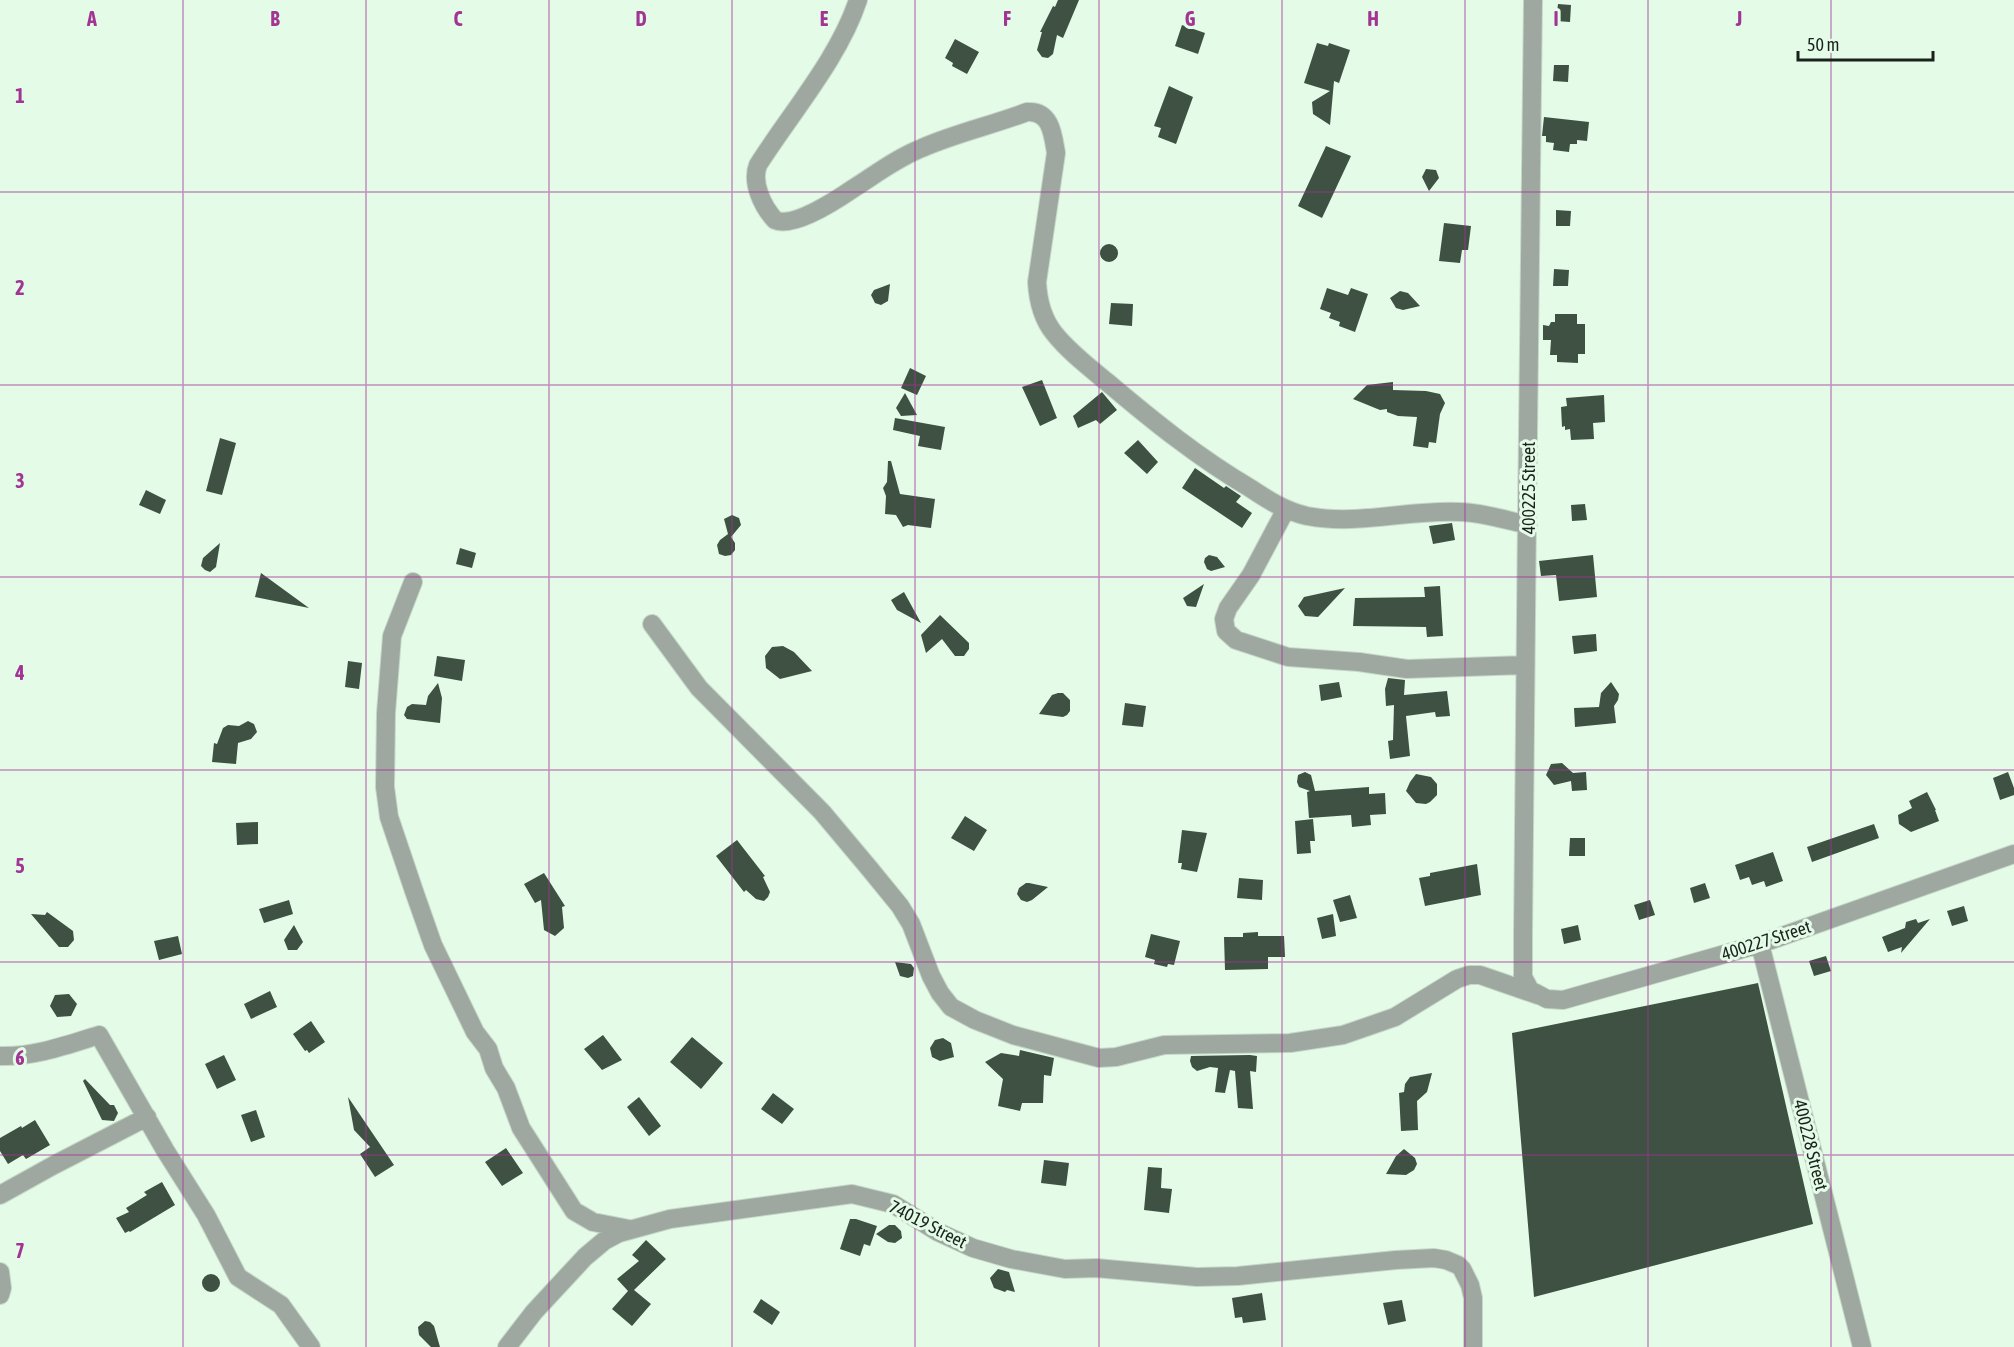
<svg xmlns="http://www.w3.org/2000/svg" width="2014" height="1347" font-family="'Asap Condensed',sans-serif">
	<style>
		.building { fill: #3e5142 }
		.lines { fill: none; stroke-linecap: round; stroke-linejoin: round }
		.street-casing { stroke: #c4d8c7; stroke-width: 20 }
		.street { stroke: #9ea7a0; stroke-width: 18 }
		.grid { fill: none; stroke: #a23493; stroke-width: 1.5; stroke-opacity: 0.55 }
		.labels { text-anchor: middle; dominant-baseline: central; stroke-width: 6; stroke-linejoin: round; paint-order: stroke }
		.street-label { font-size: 18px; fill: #1a221c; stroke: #e4fbe8 }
		.grid-label { font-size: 20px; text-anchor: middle; font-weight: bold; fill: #a23493; stroke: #e4fbe8; stroke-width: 6; stroke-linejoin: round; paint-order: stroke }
	</style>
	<rect width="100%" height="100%" fill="#e4fbe8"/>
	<!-- building -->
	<path class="building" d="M 1058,0 L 1079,0 L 1063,38 L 1057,35 L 1053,54 L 1048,58 L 1042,57 L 1037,50 L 1042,32 L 1040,32 L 1053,6 L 1055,7 Z
		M 1558,4 L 1571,5 L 1570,22 L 1556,21 Z
		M 1182,25 L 1205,33 L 1198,54 L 1175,46 Z
		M 955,39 L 979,52 L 967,74 L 952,66 L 953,63 L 945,58 Z
		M 1317,43 L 1328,46 L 1329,43 L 1350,50 L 1339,83 L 1334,81 L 1330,125 L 1313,114 L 1312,102 L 1330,91 L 1304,83 Z
		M 1554,65 L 1569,65 L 1568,82 L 1553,81 Z
		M 1169,86 L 1193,97 L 1176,144 L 1158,137 L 1161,128 L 1154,126 Z
		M 1544,117 L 1589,122 L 1587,141 L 1577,140 L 1577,144 L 1570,144 L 1569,152 L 1553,150 L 1554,143 L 1546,142 L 1546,136 L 1542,136 Z
		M 1326,146 L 1351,156 L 1322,218 L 1298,206 Z
		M 1426,169 L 1436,170 L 1439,178 L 1429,191 L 1422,177 Z
		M 1556,210 L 1571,211 L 1570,226 L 1556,226 Z
		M 1444,223 L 1471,226 L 1468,250 L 1462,250 L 1460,263 L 1439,261 Z
		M1100 253a9 9 0 1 1 18 0a9 9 0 1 1-18 0Z
		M 1554,269 L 1569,270 L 1568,286 L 1553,286 Z
		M 890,284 L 888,301 L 881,305 L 875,303 L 871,295 L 874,290 Z
		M 1327,288 L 1348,295 L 1351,288 L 1368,294 L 1355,332 L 1339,326 L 1340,322 L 1329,318 L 1331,313 L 1320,309 Z
		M 1400,291 L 1408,293 L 1420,306 L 1403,310 L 1396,308 L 1390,298 Z
		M 1111,303 L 1133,304 L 1132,326 L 1109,324 Z
		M 1555,314 L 1577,314 L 1577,324 L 1585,324 L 1585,354 L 1578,354 L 1578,363 L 1557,362 L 1557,355 L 1550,355 L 1551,340 L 1543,340 L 1543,325 L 1549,326 L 1551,322 L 1555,322 Z
		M 910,368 L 926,376 L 917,395 L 901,388 Z
		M 1042,380 L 1057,418 L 1040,426 L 1022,387 Z
		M 1393,382 L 1393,390 L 1426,391 L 1440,394 L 1445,403 L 1440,414 L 1436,443 L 1429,442 L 1428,448 L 1413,446 L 1417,417 L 1398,416 L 1387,412 L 1387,409 L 1380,410 L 1353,399 L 1367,385 Z
		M 1102,392 L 1117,410 L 1100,424 L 1096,420 L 1078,428 L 1073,416 Z
		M 905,393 L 917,415 L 901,416 L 896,408 Z
		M 1604,395 L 1605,422 L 1593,423 L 1594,439 L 1571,440 L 1570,429 L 1565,430 L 1565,426 L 1562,427 L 1561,407 L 1567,406 L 1566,398 Z
		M 895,418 L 945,427 L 941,450 L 918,446 L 920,436 L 893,430 Z
		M 220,438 L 236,443 L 222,495 L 206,491 Z
		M 1138,440 L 1158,462 L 1147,474 L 1124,453 Z
		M 888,461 L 891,461 L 900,494 L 935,499 L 931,528 L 908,525 L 903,527 L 896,515 L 885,514 L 886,496 L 883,488 L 887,482 Z
		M 1195,468 L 1224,488 L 1226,486 L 1241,496 L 1236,502 L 1252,513 L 1242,528 L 1182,488 Z
		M 146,490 L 166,500 L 160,514 L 139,505 Z
		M 1585,504 L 1587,520 L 1572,521 L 1571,505 Z
		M 732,515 L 739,518 L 741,525 L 731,537 L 735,543 L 735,550 L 731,555 L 725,556 L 719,554 L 717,545 L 720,540 L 728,534 L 724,519 Z
		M 1452,523 L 1455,540 L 1433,544 L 1429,526 Z
		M 220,543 L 216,567 L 210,572 L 205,570 L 201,566 L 203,558 Z
		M 460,548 L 476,553 L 472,568 L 456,564 Z
		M 1209,555 L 1217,557 L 1225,567 L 1211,571 L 1207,569 L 1204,562 L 1205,558 Z
		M 1593,555 L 1597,597 L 1559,601 L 1556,575 L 1541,576 L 1539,561 Z
		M 261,573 L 309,608 L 255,597 Z
		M 1204,584 L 1196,607 L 1187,606 L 1183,598 Z
		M 1440,586 L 1443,636 L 1427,637 L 1426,627 L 1353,626 L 1355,598 L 1425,597 L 1424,587 Z
		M 1345,588 L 1318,617 L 1305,616 L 1298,606 L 1304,597 Z
		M 904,592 L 921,623 L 897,610 L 891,600 Z
		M 940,615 L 969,643 L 969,649 L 964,656 L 955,656 L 942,639 L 926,653 L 921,635 Z
		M 1596,634 L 1597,651 L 1574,654 L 1572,636 Z
		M 783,646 L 794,652 L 812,671 L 780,679 L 766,668 L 765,656 L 772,647 Z
		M 437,656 L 465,660 L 462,681 L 434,676 Z
		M 348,661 L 362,663 L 359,689 L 345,687 Z
		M 1388,678 L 1405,680 L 1404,695 L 1447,691 L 1450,716 L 1436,717 L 1435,712 L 1406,716 L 1410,756 L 1390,759 L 1388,741 L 1393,740 L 1394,705 L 1386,706 L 1385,689 Z
		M 1339,682 L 1342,697 L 1321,701 L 1319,685 Z
		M 1611,682 L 1619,694 L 1618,700 L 1614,706 L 1616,723 L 1575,727 L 1574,708 L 1599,707 L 1601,693 Z
		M 438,683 L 442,698 L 440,723 L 407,719 L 404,715 L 407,707 L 412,704 L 426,705 L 428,696 Z
		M 1058,693 L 1063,693 L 1070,700 L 1070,711 L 1067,715 L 1063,717 L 1039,714 L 1052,695 Z
		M 1125,703 L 1146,706 L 1143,727 L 1122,725 Z
		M 248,721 L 254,724 L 257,732 L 251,739 L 238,743 L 236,764 L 212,762 L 214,743 L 217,744 L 223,728 L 228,725 L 239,726 Z
		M 1562,763 L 1573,773 L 1586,772 L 1587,790 L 1572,791 L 1571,781 L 1554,785 L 1546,775 L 1551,764 Z
		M 1305,772 L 1311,775 L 1315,791 L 1369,787 L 1369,794 L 1385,793 L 1386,814 L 1370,815 L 1371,825 L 1352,827 L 1351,815 L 1309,818 L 1307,792 L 1310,791 L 1299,787 L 1297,782 L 1298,775 Z
		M 2008,772 L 2014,788 L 2014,795 L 2000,800 L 1993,778 Z
		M 1416,774 L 1431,777 L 1437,784 L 1437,795 L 1430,802 L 1426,804 L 1416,803 L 1406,791 L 1410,782 Z
		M 1927,792 L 1936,810 L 1935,810 L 1939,821 L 1911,832 L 1899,824 L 1898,815 L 1912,808 L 1909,801 Z
		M 965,816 L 987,830 L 974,851 L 951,838 Z
		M 1313,819 L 1315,841 L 1310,841 L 1311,853 L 1297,854 L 1295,821 Z
		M 258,822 L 258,844 L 237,845 L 236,823 Z
		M 1874,824 L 1879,838 L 1812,862 L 1807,847 Z
		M 1182,830 L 1207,833 L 1197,872 L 1181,869 L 1182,863 L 1178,863 Z
		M 1570,838 L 1585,838 L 1585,856 L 1569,856 Z
		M 737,840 L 765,876 L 763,877 L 770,892 L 768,897 L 764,901 L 756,899 L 746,890 L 744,892 L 716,856 Z
		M 1773,852 L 1783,881 L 1766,887 L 1764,881 L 1752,885 L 1749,877 L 1740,880 L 1735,865 Z
		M 1477,864 L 1481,895 L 1425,906 L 1419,878 L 1430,876 L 1430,873 Z
		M 544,873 L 565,906 L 562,907 L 564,928 L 555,936 L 544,930 L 541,900 L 535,903 L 524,884 Z
		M 1239,878 L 1263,880 L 1262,900 L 1237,898 Z
		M 1026,883 L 1029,883 L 1048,887 L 1032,900 L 1027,902 L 1021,900 L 1017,894 L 1019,888 Z
		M 1705,883 L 1710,898 L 1694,903 L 1690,888 Z
		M 1350,895 L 1357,918 L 1340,922 L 1333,900 Z
		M 289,900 L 293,914 L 264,923 L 259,909 Z
		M 1650,900 L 1655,915 L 1639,920 L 1634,905 Z
		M 1964,906 L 1968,921 L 1952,926 L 1947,911 Z
		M 47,912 L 73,931 L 74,940 L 68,947 L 59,947 L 31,914 L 45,915 Z
		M 1333,914 L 1336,936 L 1322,939 L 1317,918 Z
		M 1916,919 L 1918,923 L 1930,919 L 1901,953 L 1902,947 L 1888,952 L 1882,937 L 1905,928 L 1906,922 Z
		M 294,925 L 303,942 L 297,950 L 288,950 L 284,940 Z
		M 1578,925 L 1581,940 L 1564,944 L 1561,929 Z
		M 1258,932 L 1258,936 L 1284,936 L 1285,957 L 1268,957 L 1268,969 L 1225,970 L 1224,937 L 1243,937 L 1243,933 Z
		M 1151,934 L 1180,941 L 1174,965 L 1168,964 L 1167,967 L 1154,964 L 1155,960 L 1145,957 Z
		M 178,936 L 182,954 L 159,960 L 154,941 Z
		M 1826,956 L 1831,971 L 1814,976 L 1809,961 Z
		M 895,962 L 911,964 L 914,968 L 913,976 L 908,978 L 900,976 Z
		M 1758,983 L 1813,1224 L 1534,1297 L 1512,1033 Z
		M 270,991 L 277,1007 L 251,1019 L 244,1004 Z
		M 69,994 L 77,1004 L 71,1016 L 57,1017 L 50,1006 L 55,995 Z
		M 311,1021 L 325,1042 L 309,1053 L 307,1050 L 305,1051 L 293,1034 Z
		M 603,1035 L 622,1060 L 602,1070 L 584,1049 Z
		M 692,1037 L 723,1063 L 701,1089 L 670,1062 Z
		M 943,1038 L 951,1043 L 954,1057 L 940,1061 L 932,1057 L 930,1048 L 935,1040 Z
		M 1020,1050 L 1054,1058 L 1051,1076 L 1044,1075 L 1043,1103 L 1022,1103 L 1020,1111 L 998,1106 L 1003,1079 L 985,1062 L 1001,1053 L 1019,1056 Z
		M 224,1055 L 236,1080 L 217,1089 L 205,1064 Z
		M 1250,1055 L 1257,1056 L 1256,1072 L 1250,1071 L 1253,1109 L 1238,1108 L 1235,1071 L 1230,1070 L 1225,1093 L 1215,1092 L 1218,1068 L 1210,1067 L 1197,1071 L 1192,1067 L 1190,1061 L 1191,1056 Z
		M 1432,1073 L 1427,1092 L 1417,1101 L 1418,1130 L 1401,1131 L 1399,1093 L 1404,1092 L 1405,1084 L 1410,1077 Z
		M 85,1079 L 110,1105 L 114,1105 L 118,1113 L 114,1121 L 102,1120 L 83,1081 Z
		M 773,1093 L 794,1109 L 782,1124 L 761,1109 Z
		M 348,1097 L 394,1165 L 375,1177 L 360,1154 L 370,1147 L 354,1130 Z
		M 639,1097 L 661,1126 L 649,1136 L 627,1107 Z
		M 256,1110 L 265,1137 L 251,1142 L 241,1115 Z
		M 35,1120 L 50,1145 L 26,1159 L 23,1155 L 8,1164 L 0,1151 L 0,1138 L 21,1126 L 22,1128 Z
		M 506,1148 L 523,1173 L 502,1186 L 485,1162 Z
		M 1404,1149 L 1415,1158 L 1417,1164 L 1414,1170 L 1406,1175 L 1386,1174 L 1396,1156 Z
		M 1044,1160 L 1069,1163 L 1066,1186 L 1041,1183 Z
		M 1148,1167 L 1162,1168 L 1161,1188 L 1172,1189 L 1169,1213 L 1144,1210 Z
		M 162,1182 L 175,1205 L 130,1232 L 129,1231 L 125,1233 L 116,1218 L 129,1212 L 126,1208 L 147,1195 L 144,1192 Z
		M 850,1219 L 856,1219 L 877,1226 L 870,1246 L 864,1244 L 860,1256 L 840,1249 Z
		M 889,1225 L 895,1225 L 901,1231 L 902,1238 L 895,1243 L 888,1242 L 876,1234 Z
		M 646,1240 L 666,1259 L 634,1290 L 651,1304 L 632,1326 L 612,1309 L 628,1291 L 617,1279 L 639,1261 L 632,1255 Z
		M 998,1269 L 1009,1272 L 1015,1292 L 1007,1290 L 1005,1292 L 994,1288 L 990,1278 Z
		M202 1283a9 9 0 1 1 18 0a9 9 0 1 1-18 0Z
		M 1262,1293 L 1266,1320 L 1243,1323 L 1242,1317 L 1235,1318 L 1232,1298 Z
		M 761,1299 L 780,1312 L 772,1325 L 753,1312 Z
		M 1402,1300 L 1406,1321 L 1388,1325 L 1383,1303 Z
		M 425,1321 L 430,1322 L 434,1326 L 440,1347 L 431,1347 L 419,1335 L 418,1327 Z"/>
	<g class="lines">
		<defs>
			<path id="street" d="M 858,0 C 839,58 791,113 758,165 C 751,183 763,207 775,220 C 793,229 838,199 854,188 C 876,174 897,158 922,148 C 956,133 993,125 1027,112 C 1051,110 1053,135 1056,153 L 1037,282 C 1038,301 1042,318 1054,333 C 1069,352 1089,367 1107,382 C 1153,421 1199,458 1250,488 C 1268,500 1285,511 1307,516 C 1358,526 1410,509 1461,512 C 1484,513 1506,520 1528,525
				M 1533,0 C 1527,312 1527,624 1523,936 L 1523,977 L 1530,990 L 1547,999 L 1563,1000 L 1760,944 L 2014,854
				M 1286,509 L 1251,575 L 1228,608 L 1224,619 L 1226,631 L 1236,640 L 1288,657 L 1359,662 L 1407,669 L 1525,665
				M 413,582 L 392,636 L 386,713 L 385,787 L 389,817 L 414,891 L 433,945 L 475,1032 L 488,1049 L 494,1068 L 506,1088 L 521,1128 L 544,1164 L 574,1211 L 593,1222 L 629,1229
				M 652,624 L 699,688 L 822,812 L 869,868 L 900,906 L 911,924 L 931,976 L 940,993 L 951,1007 L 975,1020 L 1013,1035 L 1099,1058 L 1116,1057 L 1164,1045 L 1290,1043 L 1343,1035 L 1395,1017 L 1457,979 L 1469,975 L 1480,975 L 1538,995
				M 1760,944 L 1862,1347
				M 0,1056 C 34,1057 67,1045 99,1035 L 165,1150 L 206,1215 L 238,1277 L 281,1305 L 311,1347
				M 0,1195 L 54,1165 L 147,1117
				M 0,1272 L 2,1288 L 0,1295
				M 507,1347 L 534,1312 L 585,1257 L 604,1241 L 619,1233 L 670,1219 L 852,1194 L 893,1204 L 938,1232 L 973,1248 L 1011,1259 L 1065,1269 L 1096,1268 L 1197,1277 L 1238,1276 L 1396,1260 L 1434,1258 L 1446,1260 L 1458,1265 L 1462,1269 L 1470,1285 L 1473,1298 L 1473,1347"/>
		</defs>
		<!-- street casing -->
		<use href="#street" class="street-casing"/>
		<!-- street -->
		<use href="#street" class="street"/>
	</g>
	<!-- grid -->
	<path class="grid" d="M 183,0 L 183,1347M 366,0 L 366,1347M 549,0 L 549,1347M 732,0 L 732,1347M 915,0 L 915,1347M 1099,0 L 1099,1347M 1282,0 L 1282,1347M 1465,0 L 1465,1347M 1648,0 L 1648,1347M 1831,0 L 1831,1347M 0,192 L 2014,192M 0,385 L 2014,385M 0,577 L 2014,577M 0,770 L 2014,770M 0,962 L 2014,962M 0,1155 L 2014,1155"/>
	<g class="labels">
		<!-- street labels -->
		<g class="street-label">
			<text transform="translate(1528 488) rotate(-90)">400225 Street</text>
			<text transform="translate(1766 940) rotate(-18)">400227 Street</text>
			<text transform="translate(1811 1145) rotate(76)">400228 Street</text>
			<text transform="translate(928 1224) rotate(27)">74019 Street</text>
		</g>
	</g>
	<g class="grid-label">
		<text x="92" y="26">A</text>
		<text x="275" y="26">B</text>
		<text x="458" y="26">C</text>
		<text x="641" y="26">D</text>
		<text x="824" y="26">E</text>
		<text x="1007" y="26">F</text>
		<text x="1190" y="26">G</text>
		<text x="1373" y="26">H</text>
		<text x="1556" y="26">I</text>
		<text x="1739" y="26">J</text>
		<text x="20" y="103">1</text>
		<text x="20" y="295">2</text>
		<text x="20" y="488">3</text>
		<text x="20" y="680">4</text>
		<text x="20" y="873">5</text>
		<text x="20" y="1065">6</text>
		<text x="20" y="1258">7</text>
	</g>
	<!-- scale -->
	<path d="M1798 51v9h135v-9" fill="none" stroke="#1a221c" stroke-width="3"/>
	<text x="1807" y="51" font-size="18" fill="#1a221c" stroke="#e4fbe8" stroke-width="4.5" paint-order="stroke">50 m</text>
</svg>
